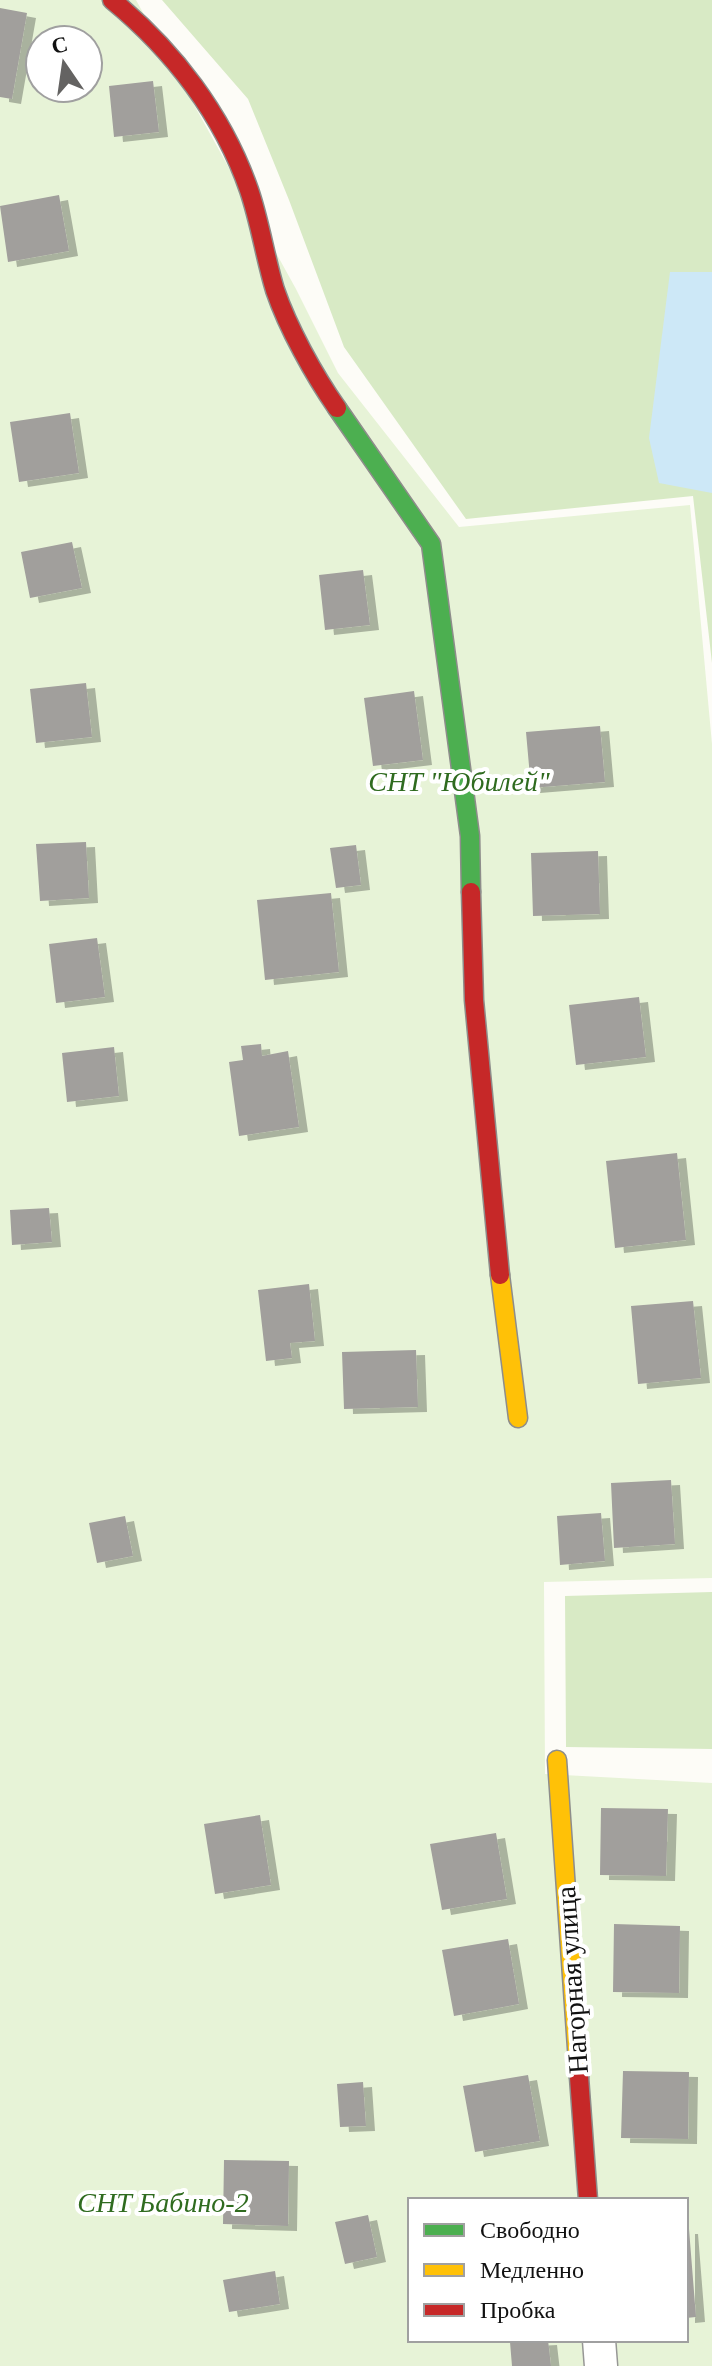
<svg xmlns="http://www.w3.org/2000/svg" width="712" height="2366" font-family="'Times New Roman',serif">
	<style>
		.green { fill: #e7f3d7; fill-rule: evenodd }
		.forest { fill: #d8eac5 }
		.water { fill: #cde8f7 }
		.building { fill: #a19f9c; filter: url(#shadow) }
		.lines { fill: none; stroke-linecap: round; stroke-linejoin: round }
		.street-casing { stroke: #979795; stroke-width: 35 }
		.fast-casing { stroke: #8e8d8b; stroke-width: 21 }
		.slow-casing { stroke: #8e8d8b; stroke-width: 21 }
		.jam-casing { stroke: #8e8d8b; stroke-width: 21 }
		.street { stroke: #fffffe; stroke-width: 32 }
		.fast { stroke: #4caf50; stroke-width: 18 }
		.slow { stroke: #ffc107; stroke-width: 18 }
		.jam { stroke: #c62828; stroke-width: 18 }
		.labels { text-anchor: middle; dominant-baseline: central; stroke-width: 8; stroke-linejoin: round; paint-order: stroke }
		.park-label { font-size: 28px; font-style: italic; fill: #2f6b1f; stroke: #fff }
		.street-label { font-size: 28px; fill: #111; stroke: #fff }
	</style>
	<defs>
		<filter id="shadow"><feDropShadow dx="9" dy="5" stdDeviation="0" flood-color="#0004"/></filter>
	</defs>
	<rect width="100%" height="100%" fill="#fdfcf7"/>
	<!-- green -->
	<path class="green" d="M 0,0 L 136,0 L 296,289 L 338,373 L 459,527 L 690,505 L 712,744 L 712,1578 L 544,1582 L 545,1774 L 712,1783 L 712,2366 L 0,2366 ZM 40,40 L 88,40 L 88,88 L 40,88 ZM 410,2200 L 686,2200 L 686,2340 L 410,2340 Z"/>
	<!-- forest -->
	<path class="forest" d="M 162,0 L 712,0 L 712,663 L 693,496 L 466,519 L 344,347 L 289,200 L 248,99 Z
		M 712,1592 L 712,1749 L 566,1747 L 565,1596 Z"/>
	<!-- water -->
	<path class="water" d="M 670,272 L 712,272 L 712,493 L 659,483 L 649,438 Z"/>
	<!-- building -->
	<path class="building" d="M 0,8 L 27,13 L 12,99 L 0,97 Z
		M 153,81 L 159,132 L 114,137 L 109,86 Z
		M 59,195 L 69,251 L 8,262 L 0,206 Z
		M 70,413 L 79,473 L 19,482 L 10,422 Z
		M 72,542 L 82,588 L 30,598 L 21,552 Z
		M 363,570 L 370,625 L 325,630 L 319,575 Z
		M 86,683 L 92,737 L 36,743 L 30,689 Z
		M 414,691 L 423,760 L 373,766 L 364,698 Z
		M 600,726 L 605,782 L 531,788 L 526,732 Z
		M 86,842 L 89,898 L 40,901 L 36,844 Z
		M 356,845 L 361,885 L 336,888 L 330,848 Z
		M 598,851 L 600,914 L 533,916 L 531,853 Z
		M 331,893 L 339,972 L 265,980 L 257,900 Z
		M 97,938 L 105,997 L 56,1003 L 49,944 Z
		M 639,997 L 646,1057 L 576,1065 L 569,1005 Z
		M 261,1044 L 262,1056 L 288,1051 L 299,1127 L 239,1136 L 229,1062 L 243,1060 L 241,1046 Z
		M 114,1047 L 119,1096 L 67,1102 L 62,1053 Z
		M 677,1153 L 686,1240 L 615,1248 L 606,1161 Z
		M 49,1208 L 52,1242 L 12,1245 L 10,1210 Z
		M 309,1284 L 315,1341 L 290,1343 L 292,1358 L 266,1361 L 258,1290 Z
		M 693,1301 L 701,1378 L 638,1384 L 631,1306 Z
		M 416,1350 L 418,1407 L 344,1409 L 342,1352 Z
		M 671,1480 L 675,1544 L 614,1548 L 611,1483 Z
		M 601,1513 L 605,1561 L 560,1565 L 557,1516 Z
		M 125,1516 L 133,1556 L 97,1563 L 89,1523 Z
		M 601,1808 L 668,1809 L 666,1876 L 600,1875 Z
		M 260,1815 L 271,1885 L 215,1894 L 204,1824 Z
		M 496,1833 L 507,1899 L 442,1910 L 430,1844 Z
		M 614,1924 L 680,1926 L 679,1993 L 613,1992 Z
		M 508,1939 L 519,2004 L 454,2016 L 442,1950 Z
		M 623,2071 L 689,2072 L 688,2139 L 621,2138 Z
		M 528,2075 L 540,2141 L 475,2152 L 463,2086 Z
		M 363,2082 L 366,2126 L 340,2127 L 337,2084 Z
		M 224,2160 L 289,2161 L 288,2226 L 223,2224 Z
		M 368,2215 L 377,2257 L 345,2264 L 335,2222 Z
		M 686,2229 L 689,2229 L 696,2317 L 686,2318 Z
		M 275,2271 L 280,2304 L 229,2312 L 223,2280 Z
		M 548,2340 L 551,2366 L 512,2366 L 510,2342 Z"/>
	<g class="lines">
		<defs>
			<path id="street" d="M 599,2340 L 601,2366"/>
			<path id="fast" d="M 337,408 L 431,544 L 470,836 L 471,892"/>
			<path id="slow" d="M 500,1275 L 518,1418
				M 557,1760 L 579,2077"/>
			<path id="jam" d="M 112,0 C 173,50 223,115 249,190 C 260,222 265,257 275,290 C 288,328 314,375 337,408
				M 471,892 L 474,1000 L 500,1275
				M 579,2077 L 588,2200"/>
		</defs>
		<!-- street casing -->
		<use href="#street" class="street-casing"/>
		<!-- fast casing -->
		<use href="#fast" class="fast-casing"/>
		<!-- slow casing -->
		<use href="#slow" class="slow-casing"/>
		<!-- jam casing -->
		<use href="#jam" class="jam-casing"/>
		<!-- street -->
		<use href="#street" class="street"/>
		<!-- fast -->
		<use href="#fast" class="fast"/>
		<!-- slow -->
		<use href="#slow" class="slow"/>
		<!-- jam -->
		<use href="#jam" class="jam"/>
	</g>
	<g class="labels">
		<!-- park labels -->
		<g class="park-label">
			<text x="459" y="781">СНТ "Юбилей"</text>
			<text x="163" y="2202">СНТ Бабино-2</text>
		</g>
		<!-- street labels -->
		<g class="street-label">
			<text transform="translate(572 1980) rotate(-94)">Нагорная улица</text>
		</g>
	</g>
	<!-- legend -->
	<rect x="408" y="2198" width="280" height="144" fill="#ffffff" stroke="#a0a0a0" stroke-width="2"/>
	<rect x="424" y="2224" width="40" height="12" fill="#4caf50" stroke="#a0a0a0" stroke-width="2"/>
	<text x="480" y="2238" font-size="24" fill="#111111">Свободно</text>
	<rect x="424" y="2264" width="40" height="12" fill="#ffc107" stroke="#a0a0a0" stroke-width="2"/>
	<text x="480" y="2278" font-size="24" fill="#111111">Медленно</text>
	<rect x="424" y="2304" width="40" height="12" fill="#c62828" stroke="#a0a0a0" stroke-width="2"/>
	<text x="480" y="2318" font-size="24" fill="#111111">Пробка</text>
	<!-- north arrow -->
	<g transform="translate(64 64) rotate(347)"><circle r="38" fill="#ffffff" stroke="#a0a0a0" stroke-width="2"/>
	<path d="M0-6L14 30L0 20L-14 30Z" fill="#646362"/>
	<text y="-12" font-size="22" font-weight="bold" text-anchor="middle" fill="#111111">С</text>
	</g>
</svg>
